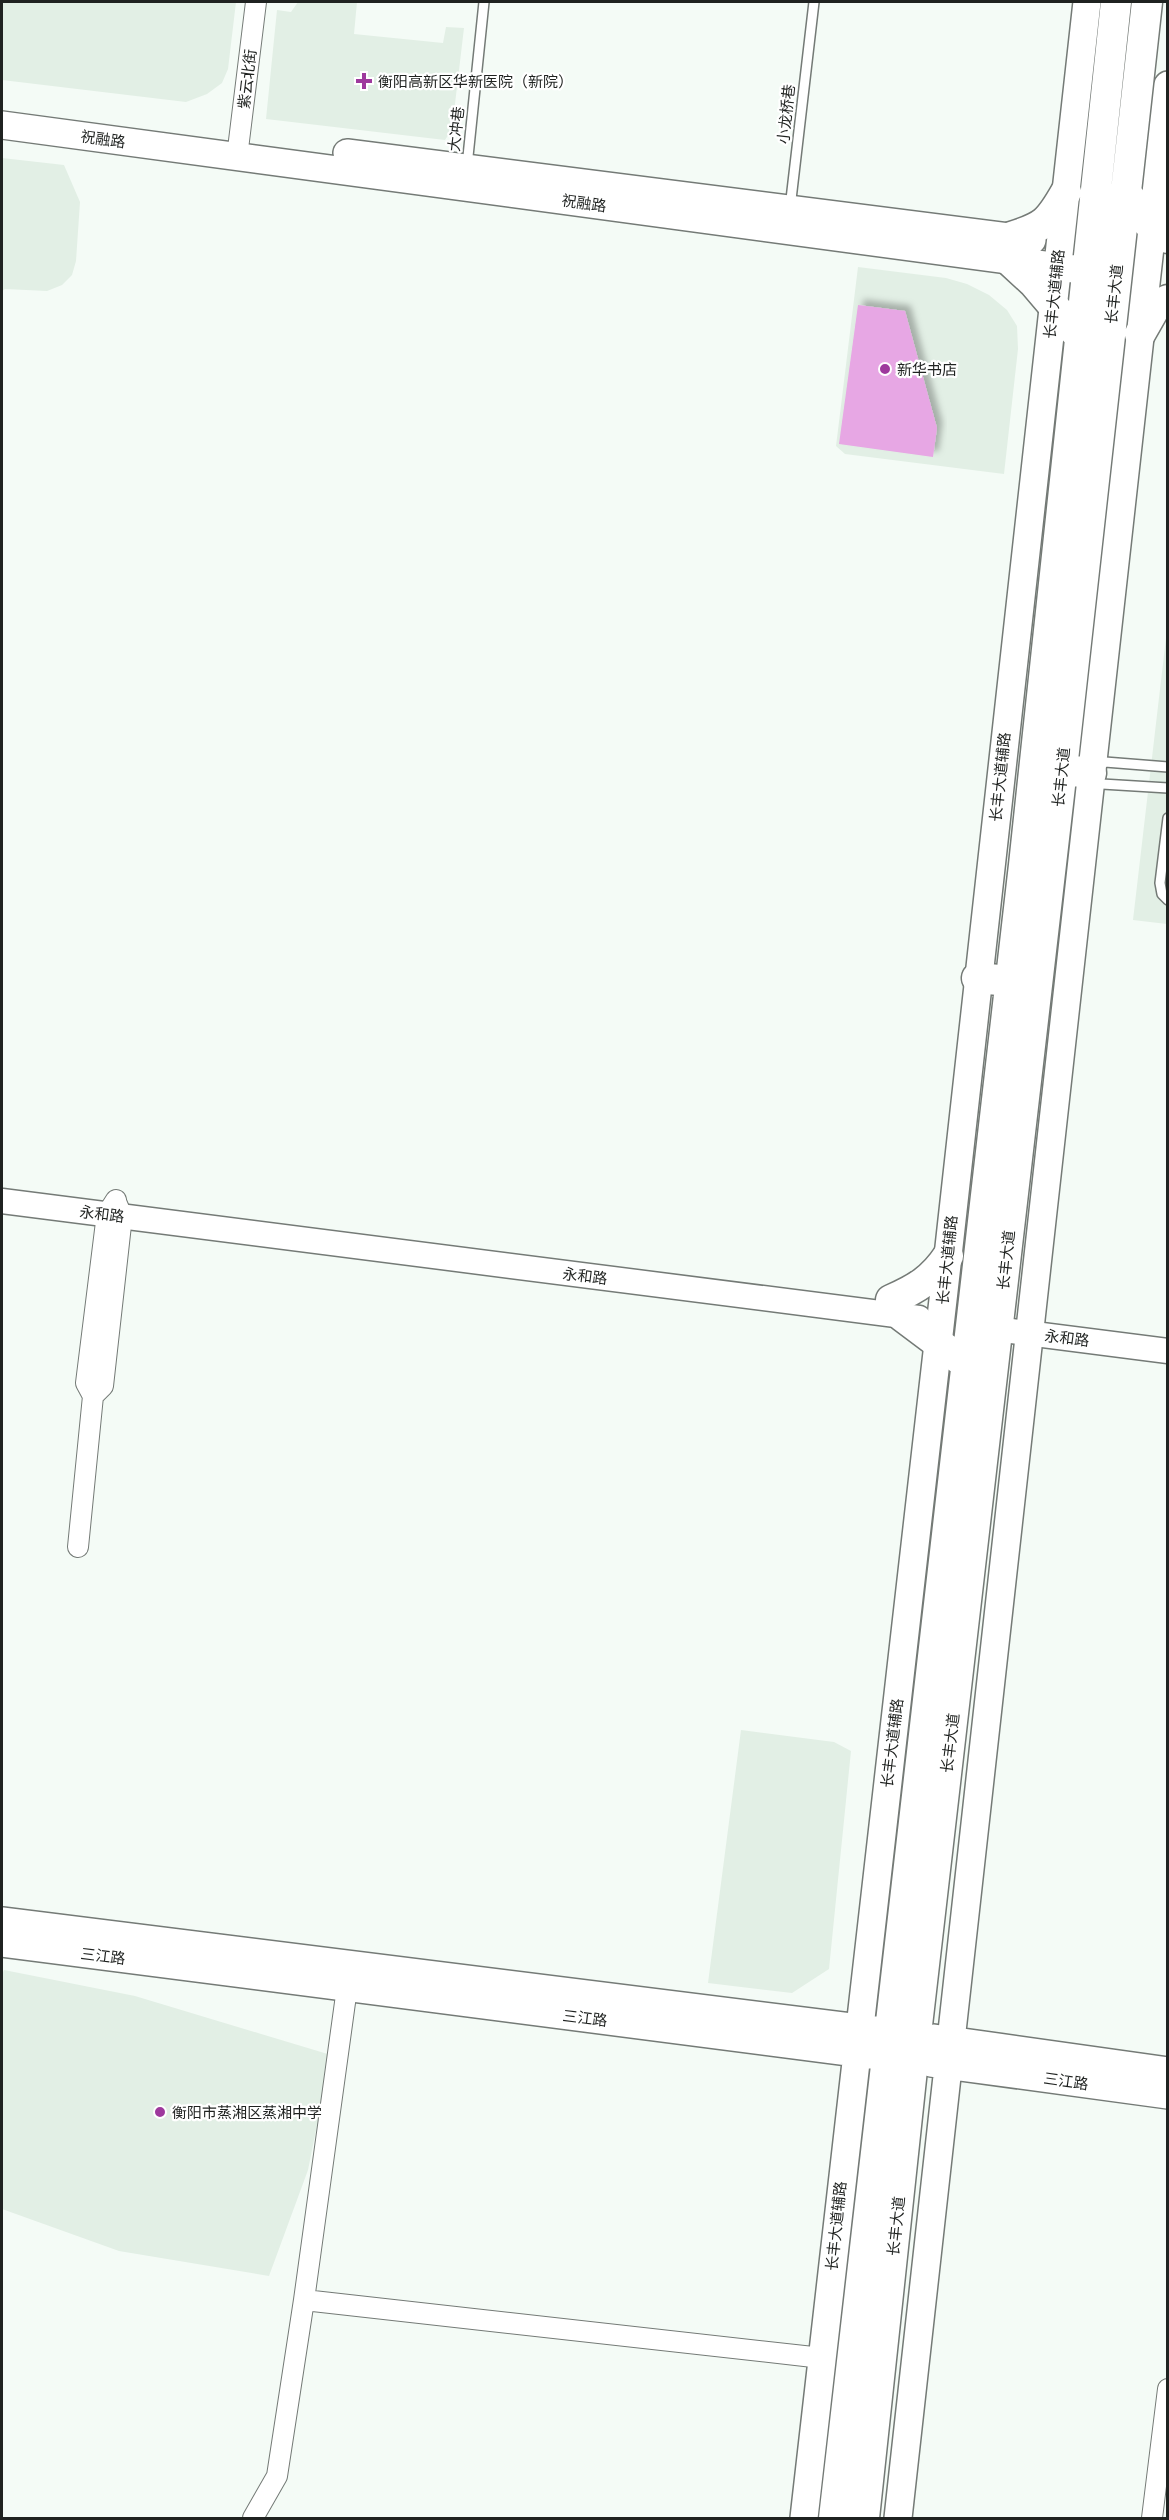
<svg xmlns="http://www.w3.org/2000/svg" width="1169" height="2520" font-family="Manrope,'Noto Sans SC',sans-serif">
	<style>
		.built { fill: #e2efe5 }
		.building { fill: #e7a7e4; filter: url(#shadow) }
		.lines { fill: none; stroke-linecap: round; stroke-linejoin: round }
		.service-casing { stroke: #747a76; stroke-width: 12 }
		.minor-casing { stroke: #747a76; stroke-width: 22 }
		.tertiary-casing { stroke: #747a76; stroke-width: 27 }
		.secondary-casing { stroke: #747a76; stroke-width: 30 }
		.primary-casing { stroke: #747a76; stroke-width: 33 }
		.service { stroke: #fff; stroke-width: 9 }
		.minor { stroke: #fff; stroke-width: 20 }
		.tertiary { stroke: #fff; stroke-width: 24 }
		.secondary { stroke: #fff; stroke-width: 27 }
		.primary { stroke: #fff; stroke-width: 30 }
		.poi-dot { fill: #9e399d; stroke: #fff; stroke-width: 2 }
		.labels { text-anchor: middle; dominant-baseline: central; stroke-width: 4.5; stroke-linejoin: round; paint-order: stroke }
		.street-label { font-size: 15px; fill: #1f2220; stroke: #fff }
		.poi-label { font-size: 15px; fill: #1f2220; stroke: #fff; text-anchor: start }
	</style>
	<defs>
		<filter id="shadow"><feDropShadow dx="5.5" dy="-5.5" stdDeviation="3" flood-color="#0004"/></filter>
	</defs>
	<rect width="100%" height="100%" fill="#f4fbf6"/>
	<!-- built -->
	<path class="built" d="M 2,2 L 236,2 L 228,69 L 222,83 L 207,94 L 186,102 L 2,80 Z
		M 298,2 L 357,2 L 354,34 L 443,43 L 446,27 L 464,28 L 452,129 L 445,140 L 266,119 L 277,10 L 291,12 Z
		M 2,158 L 64,165 L 80,202 L 76,261 L 72,275 L 62,285 L 47,291 L 5,289 L 2,291 Z
		M 858,267 L 946,278 L 967,284 L 989,295 L 1007,310 L 1017,326 L 1018,349 L 1004,474 L 845,454 L 836,446 Z
		M 1166,638 L 1168,639 L 1167,924 L 1133,920 Z
		M 741,1730 L 834,1742 L 851,1751 L 829,1969 L 792,1993 L 708,1983 Z
		M 4,1970 L 135,1996 L 331,2055 L 308,2170 L 269,2276 L 119,2251 L 2,2209 L 2,1974 Z"/>
	<!-- building -->
	<path class="building" d="M 858,305 L 905,311 L 937,428 L 933,457 L 839,444 Z"/>
	<g class="lines">
		<defs>
			<path id="service" d="M 467,166 L 484,2
				M 790,208 L 814,2
				M 1098,768 L 1105,762 L 1168,767
				M 1095,777 L 1102,784 L 1168,788
				M 1168,818 L 1160,883 L 1162,894 L 1168,900"/>
			<path id="minor" d="M 237,157 L 256,2
				M 93,1396 L 103,1386 L 122,1216 L 117,1204
				M 78,1547 L 93,1396 L 86,1383 L 107,1214 L 116,1200
				M 304,2300 L 822,2358
				M 253,2518 L 277,2476 L 304,2300 L 347,1988
				M 1152,2518 L 1168,2389"/>
			<path id="tertiary" d="M 2,1201 L 919,1318
				M 980,1327 L 1168,1351"/>
			<path id="secondary" d="M 2,125 L 1074,269
				M 347,153 L 1032,240
				M 2,1921 L 875,2030
				M 2,1943 L 872,2055
				M 934,2038 L 1168,2071
				M 931,2063 L 1168,2095
				M 804,2518 L 948,1256 L 1087,2
				M 898,2518 L 1168,85"/>
			<path id="primary" d="M 1125,191 L 1152,228 L 1168,238
				M 1011,237 C 1044,227 1049,222 1066,192
				M 1009,260 L 1034,283 L 1079,336
				M 1140,334 L 1156,306 L 1168,300
				M 1041,767 L 1091,773
				M 977,978 L 1010,981
				M 891,1300 C 916,1289 933,1279 948,1256
				M 902,1316 L 966,1364
				M 834,2518 L 1024,865 L 1116,2
				M 864,2518 L 913,2060 L 1063,760 L 1147,2"/>
		</defs>
		<!-- service casing -->
		<use href="#service" class="service-casing"/>
		<!-- minor casing -->
		<use href="#minor" class="minor-casing"/>
		<!-- tertiary casing -->
		<use href="#tertiary" class="tertiary-casing"/>
		<!-- secondary casing -->
		<use href="#secondary" class="secondary-casing"/>
		<!-- primary casing -->
		<use href="#primary" class="primary-casing"/>
		<!-- service -->
		<use href="#service" class="service"/>
		<!-- minor -->
		<use href="#minor" class="minor"/>
		<!-- tertiary -->
		<use href="#tertiary" class="tertiary"/>
		<!-- secondary -->
		<use href="#secondary" class="secondary"/>
		<!-- primary -->
		<use href="#primary" class="primary"/>
	</g>
	<!-- markers -->
	<g class="poi-dot">
		<path d="M361 72h6v6h6v6h-6v6h-6v-6h-6v-6h6z"/>
		<circle cx="885" cy="369" r="6"/>
		<circle cx="160" cy="2112" r="6"/>
	</g>
	<g class="labels">
		<!-- street labels -->
		<g class="street-label">
			<text transform="translate(247 79) rotate(-83)">紫云北街</text>
			<text transform="translate(786 114) rotate(-84)">小龙桥巷</text>
			<text transform="translate(456 129) rotate(-84)">大冲巷</text>
			<text transform="translate(103 139) rotate(8)">祝融路</text>
			<text transform="translate(584 203) rotate(8)">祝融路</text>
			<text transform="translate(1054 294) rotate(-84)">长丰大道辅路</text>
			<text transform="translate(1114 294) rotate(-84)">长丰大道</text>
			<text transform="translate(1000 777) rotate(-84)">长丰大道辅路</text>
			<text transform="translate(1061 777) rotate(-84)">长丰大道</text>
			<text transform="translate(102 1214) rotate(7)">永和路</text>
			<text transform="translate(947 1260) rotate(-84)">长丰大道辅路</text>
			<text transform="translate(1006 1260) rotate(-84)">长丰大道</text>
			<text transform="translate(585 1276) rotate(7)">永和路</text>
			<text transform="translate(1067 1338) rotate(7)">永和路</text>
			<text transform="translate(892 1743) rotate(-83)">长丰大道辅路</text>
			<text transform="translate(950 1743) rotate(-83)">长丰大道</text>
			<text transform="translate(103 1956) rotate(7)">三江路</text>
			<text transform="translate(585 2018) rotate(7)">三江路</text>
			<text transform="translate(1066 2081) rotate(8)">三江路</text>
			<text transform="translate(836 2226) rotate(-84)">长丰大道辅路</text>
			<text transform="translate(896 2226) rotate(-84)">长丰大道</text>
		</g>
		<!-- poi labels -->
		<g class="poi-label">
			<text x="378" y="81">衡阳高新区华新医院（新院）</text>
			<text x="897" y="369">新华书店</text>
			<text x="172" y="2112">衡阳市蒸湘区蒸湘中学</text>
		</g>
	</g>
	<!-- border -->
	<rect width="1169" height="2520" fill="none" stroke="#1f2220" stroke-width="6"/>
</svg>
